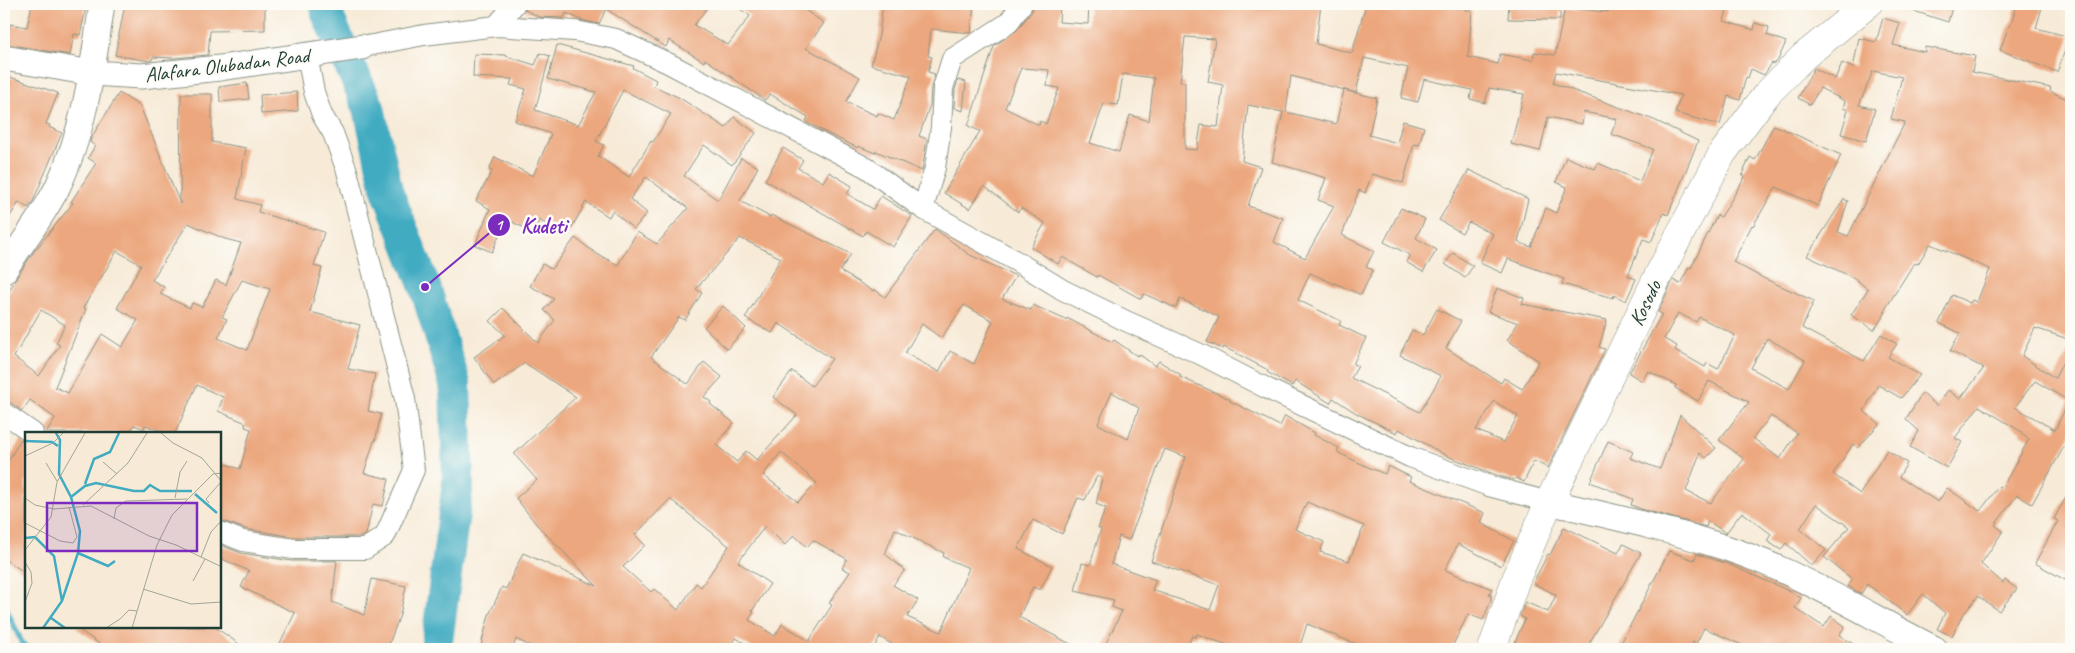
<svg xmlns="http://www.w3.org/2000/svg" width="2075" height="653" font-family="Caveat,sans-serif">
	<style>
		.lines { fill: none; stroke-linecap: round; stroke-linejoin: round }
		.stream { stroke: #41abc1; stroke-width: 5.5 }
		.river { stroke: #41abc1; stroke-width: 32 }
		.building { fill: #eca77e; fill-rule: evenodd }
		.minor-casing { stroke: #8b9486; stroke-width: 22 }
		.tertiary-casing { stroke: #8b9486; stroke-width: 27 }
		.secondary-casing { stroke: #8b9486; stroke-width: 29 }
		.minor { stroke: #fff; stroke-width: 20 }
		.tertiary { stroke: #fff; stroke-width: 25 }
		.secondary { stroke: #fff; stroke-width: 28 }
		.labels { text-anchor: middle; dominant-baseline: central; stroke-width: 5; stroke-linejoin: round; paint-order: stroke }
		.street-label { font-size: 21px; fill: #1f3d34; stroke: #fdfcf7 }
		.inset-river { fill: none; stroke: #41abc1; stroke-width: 2.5 }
		.inset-road { fill: none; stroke: #a1a596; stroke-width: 1 }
		.view { fill: #7b2cbf; fill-opacity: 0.15; stroke: #7b2cbf; stroke-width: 2.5 }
		.inset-edge { fill: none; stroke: #1f3d34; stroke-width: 2.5 }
		.leader { fill: none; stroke: #7b2cbf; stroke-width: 2 }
		.callout-dot { fill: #7b2cbf; stroke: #fdfcf7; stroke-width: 2 }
		.mark-label { font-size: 15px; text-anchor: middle; font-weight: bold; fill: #fff }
		.callout-label { font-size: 22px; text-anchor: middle; font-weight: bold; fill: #7b2cbf; stroke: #fdfcf7; stroke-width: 5; stroke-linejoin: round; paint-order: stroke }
	</style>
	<rect width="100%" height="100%" fill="#fdfcf7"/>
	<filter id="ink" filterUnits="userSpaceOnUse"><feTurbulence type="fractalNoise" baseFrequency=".02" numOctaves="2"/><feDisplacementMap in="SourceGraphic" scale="10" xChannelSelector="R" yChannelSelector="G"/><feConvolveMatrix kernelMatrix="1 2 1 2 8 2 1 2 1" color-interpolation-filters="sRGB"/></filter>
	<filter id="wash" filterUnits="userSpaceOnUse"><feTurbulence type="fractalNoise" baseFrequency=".0096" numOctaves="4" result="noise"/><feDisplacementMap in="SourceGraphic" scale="20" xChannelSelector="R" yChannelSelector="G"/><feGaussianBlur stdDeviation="1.12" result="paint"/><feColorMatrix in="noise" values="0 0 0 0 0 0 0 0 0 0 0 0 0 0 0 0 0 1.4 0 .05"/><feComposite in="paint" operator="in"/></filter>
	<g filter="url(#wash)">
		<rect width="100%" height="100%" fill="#f7ebd8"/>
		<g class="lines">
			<!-- stream -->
			<path class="stream" d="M 4,604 L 22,643 L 28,649"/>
			<!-- river -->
			<path class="river" d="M 326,4 L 327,14 L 369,108 L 387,190 L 425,287 L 455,384 L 458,483 L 436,649"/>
		</g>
		<g id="blocks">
			<!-- building -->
			<path class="building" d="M 32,4 L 87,4 L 80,35 L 74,34 L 70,55 L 6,44 L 10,24 L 27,27 Z
				M 125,4 L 265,4 L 265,30 L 210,31 L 208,55 L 174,58 L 153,57 L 152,60 L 149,61 L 115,55 Z
				M 527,4 L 710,4 L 694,25 L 728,45 L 750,16 L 733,4 L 796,4 L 824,23 L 806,48 L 860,77 L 846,102 L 877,116 L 878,113 L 894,120 L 911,76 L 871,65 L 879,35 L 883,5 L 902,7 L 902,4 L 974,4 L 971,33 L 931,29 L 928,56 L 932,57 L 928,72 L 935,74 L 931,87 L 930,105 L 919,136 L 927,139 L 922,171 L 876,151 L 875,153 L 858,146 L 858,148 L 829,134 L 806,122 L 808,117 L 770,94 L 765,100 L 705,59 L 704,62 L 669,40 L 666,47 L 606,9 L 599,24 L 581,20 L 566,13 L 564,18 L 539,17 L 525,10 Z
				M 1034,4 L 1060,4 L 1059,22 L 1088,24 L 1089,4 L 1224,4 L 1267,7 L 1267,4 L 1321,4 L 1316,44 L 1352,53 L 1366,4 L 1467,4 L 1466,10 L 1472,11 L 1468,57 L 1498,64 L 1500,54 L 1533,60 L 1534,52 L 1555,55 L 1565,8 L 1608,12 L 1609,4 L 1683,4 L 1707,8 L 1707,5 L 1727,10 L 1724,21 L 1754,30 L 1755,23 L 1769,27 L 1767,35 L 1786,42 L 1778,60 L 1774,64 L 1772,63 L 1764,75 L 1751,69 L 1748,78 L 1746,77 L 1740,100 L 1728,96 L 1720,125 L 1675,113 L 1681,95 L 1556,72 L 1553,83 L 1654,120 L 1698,141 L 1668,215 L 1664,213 L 1651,242 L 1643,239 L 1628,276 L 1636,279 L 1626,301 L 1614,295 L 1613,298 L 1562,284 L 1564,279 L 1508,259 L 1502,273 L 1480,263 L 1493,234 L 1469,222 L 1462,233 L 1439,220 L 1469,170 L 1528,199 L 1518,242 L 1531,247 L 1546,208 L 1556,213 L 1567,187 L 1556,182 L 1566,157 L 1595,169 L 1598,163 L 1640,181 L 1653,149 L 1611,134 L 1617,119 L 1584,112 L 1582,124 L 1548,117 L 1540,151 L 1511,144 L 1524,94 L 1489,88 L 1485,103 L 1470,99 L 1472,90 L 1424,79 L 1418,102 L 1401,98 L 1408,68 L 1364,58 L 1356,93 L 1291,76 L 1286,112 L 1336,124 L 1344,90 L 1377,98 L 1369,135 L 1397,143 L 1403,121 L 1424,127 L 1419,145 L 1414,144 L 1403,183 L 1372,174 L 1365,193 L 1359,190 L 1342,235 L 1374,251 L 1366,267 L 1373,270 L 1361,295 L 1335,283 L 1335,284 L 1310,273 L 1298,300 L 1341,321 L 1339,325 L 1366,338 L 1353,364 L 1358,366 L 1351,378 L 1420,412 L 1441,376 L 1400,355 L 1412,330 L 1423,335 L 1437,309 L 1461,321 L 1446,348 L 1501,383 L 1504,378 L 1522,389 L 1539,361 L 1507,340 L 1518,323 L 1488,312 L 1497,288 L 1524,298 L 1522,304 L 1607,320 L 1599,347 L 1605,349 L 1548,468 L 1534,461 L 1524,482 L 1516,478 L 1514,480 L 1499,476 L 1447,456 L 1399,429 L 1397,433 L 1356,413 L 1333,398 L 1330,403 L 1295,381 L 1292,386 L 1267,372 L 1268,370 L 1224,347 L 1223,349 L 1207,342 L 1219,317 L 1201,308 L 1180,299 L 1176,308 L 1144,294 L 1141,299 L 1098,275 L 1097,277 L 1062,257 L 1058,264 L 1031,247 L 1045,223 L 1021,208 L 1018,212 L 984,186 L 970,209 L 944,193 L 980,131 L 968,126 L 994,46 L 1017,30 L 1032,11 ZM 1185,37 L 1215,39 L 1208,82 L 1223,85 L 1218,127 L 1201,125 L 1197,150 L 1185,149 L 1185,82 L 1180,82 ZM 1021,68 L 1049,70 L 1047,86 L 1059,88 L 1046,124 L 1040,121 L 1039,125 L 1005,108 ZM 1123,74 L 1154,78 L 1149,121 L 1130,115 L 1119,152 L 1090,143 L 1104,103 L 1118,105 ZM 1248,105 L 1283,112 L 1272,162 L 1326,178 L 1318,200 L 1334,206 L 1305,258 L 1274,242 L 1283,218 L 1248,206 L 1261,167 L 1242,161 ZM 1494,401 L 1518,416 L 1503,442 L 1476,430 Z
				M 1509,4 L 1560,4 L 1560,20 L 1508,19 Z
				M 1902,4 L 1953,4 L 1948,22 L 1901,7 Z
				M 2017,4 L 2043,4 L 2036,28 L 2070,37 L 2057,72 L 2000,50 L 2009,26 L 2010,27 Z
				M 1883,18 L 1900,23 L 1893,45 L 1925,52 L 1925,47 L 1975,56 L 1972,72 L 2051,88 L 2050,91 L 2071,101 L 2071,340 L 2035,328 L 2022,356 L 2055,378 L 2071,346 L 2071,434 L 2032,504 L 2017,495 L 1995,525 L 2003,531 L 1981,564 L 2003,583 L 2005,580 L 2017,589 L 1999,611 L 1978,596 L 1962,616 L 1952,636 L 1937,629 L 1945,613 L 1923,594 L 1907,615 L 1867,584 L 1861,594 L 1848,586 L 1852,579 L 1824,557 L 1849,527 L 1816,504 L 1800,529 L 1826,550 L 1812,566 L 1786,543 L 1781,550 L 1767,541 L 1771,534 L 1742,512 L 1726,533 L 1708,521 L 1706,527 L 1641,509 L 1631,505 L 1633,499 L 1590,482 L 1608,441 L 1633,452 L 1630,458 L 1660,469 L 1680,415 L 1716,448 L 1706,458 L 1700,453 L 1686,491 L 1711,503 L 1744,459 L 1719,440 L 1749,402 L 1709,381 L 1698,401 L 1675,388 L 1676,385 L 1648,371 L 1642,381 L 1629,373 L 1662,314 L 1658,312 L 1673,280 L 1680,284 L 1689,267 L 1691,268 L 1717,215 L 1721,217 L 1745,177 L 1742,175 L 1750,157 L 1755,160 L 1774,125 L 1841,155 L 1818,206 L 1776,187 L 1753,226 L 1752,225 L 1733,262 L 1763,278 L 1814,301 L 1802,328 L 1864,361 L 1881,334 L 1897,344 L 1888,357 L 1920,375 L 1901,398 L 1878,385 L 1864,411 L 1879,424 L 1858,448 L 1853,444 L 1833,474 L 1860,494 L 1887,450 L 1907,463 L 1899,477 L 1938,502 L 1947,488 L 1980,511 L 1999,486 L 2002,488 L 2029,439 L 2021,434 L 2022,432 L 1979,406 L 1955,438 L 1962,442 L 1947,468 L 1910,447 L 1919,431 L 1906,419 L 1922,393 L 1937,406 L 1948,390 L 1960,399 L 1984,368 L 1950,351 L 1960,333 L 1939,323 L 1952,295 L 1970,303 L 1972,300 L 1977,302 L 1990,269 L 1930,244 L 1918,264 L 1914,263 L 1884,311 L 1886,312 L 1874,330 L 1851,315 L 1868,289 L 1854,278 L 1807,256 L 1844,199 L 1848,201 L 1838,232 L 1848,236 L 1905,122 L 1891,119 L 1902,77 L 1873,71 L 1859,105 L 1875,109 L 1866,141 L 1841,134 L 1848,110 L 1843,108 L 1845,101 L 1820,88 L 1810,105 L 1798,98 L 1814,68 L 1835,79 L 1842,63 L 1853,68 L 1859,38 L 1876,42 ZM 1678,313 L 1696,322 L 1699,317 L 1735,335 L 1718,369 L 1707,363 L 1705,367 L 1675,350 L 1677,346 L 1664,339 ZM 1767,338 L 1805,360 L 1789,389 L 1751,368 ZM 2035,381 L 2069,401 L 2055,430 L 2015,407 ZM 1771,416 L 1797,433 L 1780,459 L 1753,438 Z
				M 557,45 L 634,66 L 633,68 L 656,80 L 654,86 L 680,98 L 726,128 L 734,117 L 756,133 L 732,165 L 704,145 L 684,176 L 718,200 L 741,158 L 758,167 L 740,201 L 770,217 L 771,215 L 851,254 L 840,271 L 873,291 L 874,289 L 885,297 L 935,229 L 970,255 L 1016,276 L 1002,299 L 1031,310 L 1033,305 L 1066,320 L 1067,318 L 1112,342 L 1114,340 L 1137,356 L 1139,354 L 1155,366 L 1159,361 L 1181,375 L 1180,377 L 1230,399 L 1230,401 L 1280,426 L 1285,416 L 1315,433 L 1314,435 L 1339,448 L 1337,452 L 1370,468 L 1385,474 L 1388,466 L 1411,477 L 1409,481 L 1485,513 L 1481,523 L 1514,541 L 1501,566 L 1458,544 L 1445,570 L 1492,589 L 1489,594 L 1491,595 L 1491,601 L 1483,620 L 1468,614 L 1451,649 L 1368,649 L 1307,624 L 1299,649 L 1228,649 L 1230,646 L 1197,634 L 1196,637 L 1192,636 L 1186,649 L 1103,649 L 1122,611 L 1112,607 L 1114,600 L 1075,591 L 1082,563 L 1090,565 L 1101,529 L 1098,528 L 1106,508 L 1096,504 L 1102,478 L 1097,476 L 1085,500 L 1078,498 L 1062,534 L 1033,520 L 1018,549 L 1052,566 L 1040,590 L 1033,587 L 1019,617 L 1080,649 L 900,649 L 880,637 L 873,649 L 754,649 L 736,638 L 729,649 L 536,649 L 516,639 L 513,649 L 480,649 L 489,615 L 502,587 L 506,589 L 523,553 L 597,586 L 537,525 L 516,498 L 537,480 L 514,454 L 576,397 L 525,363 L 494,385 L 474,357 L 505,335 L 490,321 L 503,308 L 538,343 L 555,320 L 544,310 L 554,299 L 530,286 L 542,264 L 552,269 L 575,238 L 597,254 L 618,265 L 637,232 L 657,244 L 688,208 L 646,177 L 630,199 L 647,213 L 634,229 L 612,211 L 609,217 L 586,202 L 567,236 L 539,220 L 533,232 L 506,219 L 492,252 L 475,245 L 490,209 L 476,201 L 492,171 L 489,170 L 495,157 L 533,176 L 551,134 L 515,121 L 526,89 L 510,85 L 512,79 L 473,77 L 474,54 L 506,55 L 506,56 L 535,65 L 540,53 L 550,56 L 535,110 L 578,125 L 596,92 L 548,79 ZM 623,90 L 671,114 L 653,142 L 651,141 L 629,177 L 598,156 L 604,145 L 596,141 ZM 740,238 L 781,258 L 745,318 L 772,333 L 778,323 L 832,359 L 812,386 L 792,371 L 773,397 L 797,415 L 757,460 L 746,451 L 737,462 L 716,445 L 734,423 L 710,404 L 711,402 L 704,397 L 722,377 L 704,362 L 688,384 L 686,383 L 651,357 L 679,317 L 685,320 L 702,293 L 696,289 ZM 964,305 L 993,321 L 974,364 L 950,351 L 939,372 L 905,353 L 922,324 L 941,338 ZM 1112,392 L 1139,408 L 1128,439 L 1098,424 ZM 1165,449 L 1186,457 L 1151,561 L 1219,585 L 1210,610 L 1152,590 L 1156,580 L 1111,564 L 1119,536 L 1129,540 ZM 781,452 L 817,483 L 798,502 L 763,475 ZM 670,499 L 729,546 L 701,587 L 696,583 L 678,610 L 654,589 L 651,592 L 623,567 L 645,545 L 635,535 ZM 1307,502 L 1364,526 L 1349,561 L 1320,552 L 1324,542 L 1295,529 ZM 765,526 L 785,545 L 794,535 L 807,547 L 813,540 L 847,559 L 842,568 L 850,572 L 829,603 L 832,605 L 809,641 L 782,624 L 775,636 L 749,620 L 754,612 L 752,611 L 770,584 L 738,562 ZM 895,529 L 944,553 L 943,557 L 969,568 L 941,632 L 907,617 L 918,600 L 893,585 L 905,570 L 885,554 Z
				M 4,75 L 58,93 L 46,124 L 50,125 L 49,127 L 62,133 L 33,201 L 28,208 L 19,202 L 4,226 Z
				M 958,80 L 966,82 L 963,111 L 954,108 L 955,90 Z
				M 247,83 L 249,99 L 220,102 L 219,87 Z
				M 297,92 L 298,111 L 261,114 L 260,95 Z
				M 119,93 L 140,106 L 180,204 L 181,94 L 212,94 L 212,142 L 246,148 L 237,199 L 260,205 L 258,212 L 324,232 L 314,266 L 322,268 L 310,312 L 360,325 L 348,369 L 375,374 L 368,411 L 381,414 L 375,442 L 374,441 L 364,473 L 389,479 L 383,506 L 373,504 L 366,534 L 361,537 L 295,537 L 246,529 L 220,520 L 220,462 L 240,469 L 251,429 L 245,427 L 246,423 L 218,411 L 223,397 L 197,385 L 175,433 L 166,433 L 145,425 L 144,429 L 134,425 L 129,433 L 46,433 L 55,418 L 30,400 L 22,411 L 11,403 L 4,401 L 4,301 L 15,280 L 33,253 L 73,203 L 71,202 L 96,163 L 88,158 L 95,146 L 90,142 L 91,138 ZM 188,223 L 225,239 L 241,243 L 226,285 L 216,280 L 202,307 L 192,303 L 190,308 L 160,294 L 164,287 L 152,280 ZM 117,251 L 141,265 L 117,308 L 138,320 L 122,347 L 102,334 L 68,393 L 55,387 L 86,309 L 83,308 ZM 242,280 L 270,289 L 247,350 L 218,338 L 227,319 L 222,317 ZM 41,310 L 65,325 L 56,343 L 60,345 L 39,376 L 14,357 Z
				M 783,148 L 803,160 L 798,168 L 823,182 L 829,172 L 852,186 L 847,194 L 873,209 L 881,196 L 912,216 L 893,247 L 866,231 L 863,236 L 765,180 Z
				M 1401,208 L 1425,219 L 1416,238 L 1437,250 L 1423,272 L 1406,262 L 1410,255 L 1384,242 Z
				M 1453,253 L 1473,266 L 1465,278 L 1445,264 Z
				M 723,306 L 746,328 L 727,349 L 704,327 Z
				M 21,439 L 26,443 L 26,573 L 4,559 L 4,468 Z
				M 2071,488 L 2071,569 L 2065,580 L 2035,563 L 2058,521 L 2054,519 Z
				M 1564,527 L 1618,553 L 1623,544 L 1641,553 L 1586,649 L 1512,649 L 1525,619 L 1520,616 L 1525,602 L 1548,612 L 1556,595 L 1533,583 L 1548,554 L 1550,555 Z
				M 220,545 L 241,553 L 292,561 L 337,561 L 332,602 L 364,615 L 372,579 L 406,586 L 400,615 L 387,649 L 277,649 L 295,613 L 241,587 L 249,571 L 220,558 Z
				M 1669,551 L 1694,560 L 1697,554 L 1728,564 L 1789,591 L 1801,598 L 1795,608 L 1824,627 L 1831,616 L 1845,626 L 1839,635 L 1861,649 L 1751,649 L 1704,628 L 1696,644 L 1693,642 L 1690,649 L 1618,649 Z
				M 75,627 L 215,627 L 246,649 L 107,649 Z"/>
		</g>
	</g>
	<g filter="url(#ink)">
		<use href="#blocks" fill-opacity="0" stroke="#8b9486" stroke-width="1"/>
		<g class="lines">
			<defs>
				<path id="minor" d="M 496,26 L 515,4
					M 362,47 L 424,35 L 496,26 L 575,31 L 616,39 L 668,63 L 867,168 L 923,209 L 1016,261 L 1063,290 L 1126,321 L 1200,354 L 1268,389 L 1410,457 L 1489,486 L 1549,502
					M 923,209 L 935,168 L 941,127 L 943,88 L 952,59 L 1008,23 L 1022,4
					M 4,413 L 33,433
					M 220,532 L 243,541 L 294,549 L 365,549 L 385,536 L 414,470 L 405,399 L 347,171 L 333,133 L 322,115 L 314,92 L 307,55"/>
				<path id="tertiary" d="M 4,58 L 92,73 L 141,76 L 220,68 L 362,47
					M 4,271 C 21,244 43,216 57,188 C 85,130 93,66 102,4
					M 1549,502 C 1609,516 1669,529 1726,548 C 1799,572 1867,615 1935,649"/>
				<path id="secondary" d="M 1492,649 L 1516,579 L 1549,502 L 1658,276 L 1722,154 L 1766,95 L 1803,57 L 1868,4"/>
			</defs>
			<!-- minor casing -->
			<use href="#minor" class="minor-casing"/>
			<!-- tertiary casing -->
			<use href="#tertiary" class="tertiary-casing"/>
			<!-- secondary casing -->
			<use href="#secondary" class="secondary-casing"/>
			<!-- minor -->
			<use href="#minor" class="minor"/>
			<!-- tertiary -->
			<use href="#tertiary" class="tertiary"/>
			<!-- secondary -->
			<use href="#secondary" class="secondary"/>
		</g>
	</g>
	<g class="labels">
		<!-- street labels -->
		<g class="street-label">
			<text transform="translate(227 65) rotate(-7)">Alafara Olubadan Road</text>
			<text transform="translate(1645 303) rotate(-64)">Kosodo</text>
		</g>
	</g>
	<!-- overview -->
	<g transform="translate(25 432)">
		<rect width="196" height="196" fill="#f7ebd8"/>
		<path class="inset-river" d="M 31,1 L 35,8 L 34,42 L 46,65 L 60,54 L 71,51 L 109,59 L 119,59 L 125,53 L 135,59 L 167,59M 0,9 L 27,10 L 33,14M 60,52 L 69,27 L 85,20 L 94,1M 170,62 L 192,81M 0,106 L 10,105 L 29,124 L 37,169M 53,121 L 83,134 L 90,129M 26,186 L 40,196M 18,196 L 37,169 L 53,121 L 55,99 L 46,65"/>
		<path class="inset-road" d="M 136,1 L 148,11 L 177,26 L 197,50M 0,24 L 28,11 L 38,1M 78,30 L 92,42M 21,31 L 32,49M 0,66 L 10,73 L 29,77 L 66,74 L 124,104 L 151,113 L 197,135M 150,66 L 155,40 L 162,29M 184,71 L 181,67 L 196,50M 58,73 L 103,31 L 122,1M 89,87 L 91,76 L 101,69 L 162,67M 0,91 L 35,109 L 48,111 L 52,105 L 44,75M 0,118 L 26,85 L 32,50 L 60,1M 176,125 L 186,100 L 197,88M 0,130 L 6,140 L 7,151 L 0,170M 168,149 L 180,127M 118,157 L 166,172 L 197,170M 81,196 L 95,187 L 104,178 L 112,179M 107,196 L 132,113 L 147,83 L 188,42 L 197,41"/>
		<path class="view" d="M 22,71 L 172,71 L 172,119 L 22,119 Z"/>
		<rect width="196" height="196" class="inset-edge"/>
	</g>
	<!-- callouts -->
	<path class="leader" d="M425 287L499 225"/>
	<g class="callout-dot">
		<circle cx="425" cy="287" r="5"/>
		<circle cx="499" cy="225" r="12"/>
	</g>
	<g class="mark-label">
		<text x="499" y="230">1</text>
	</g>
	<g class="callout-label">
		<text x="544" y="233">Kudeti</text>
	</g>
	<!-- margin -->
	<rect width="2075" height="653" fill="none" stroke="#fdfcf7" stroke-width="20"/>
</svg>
